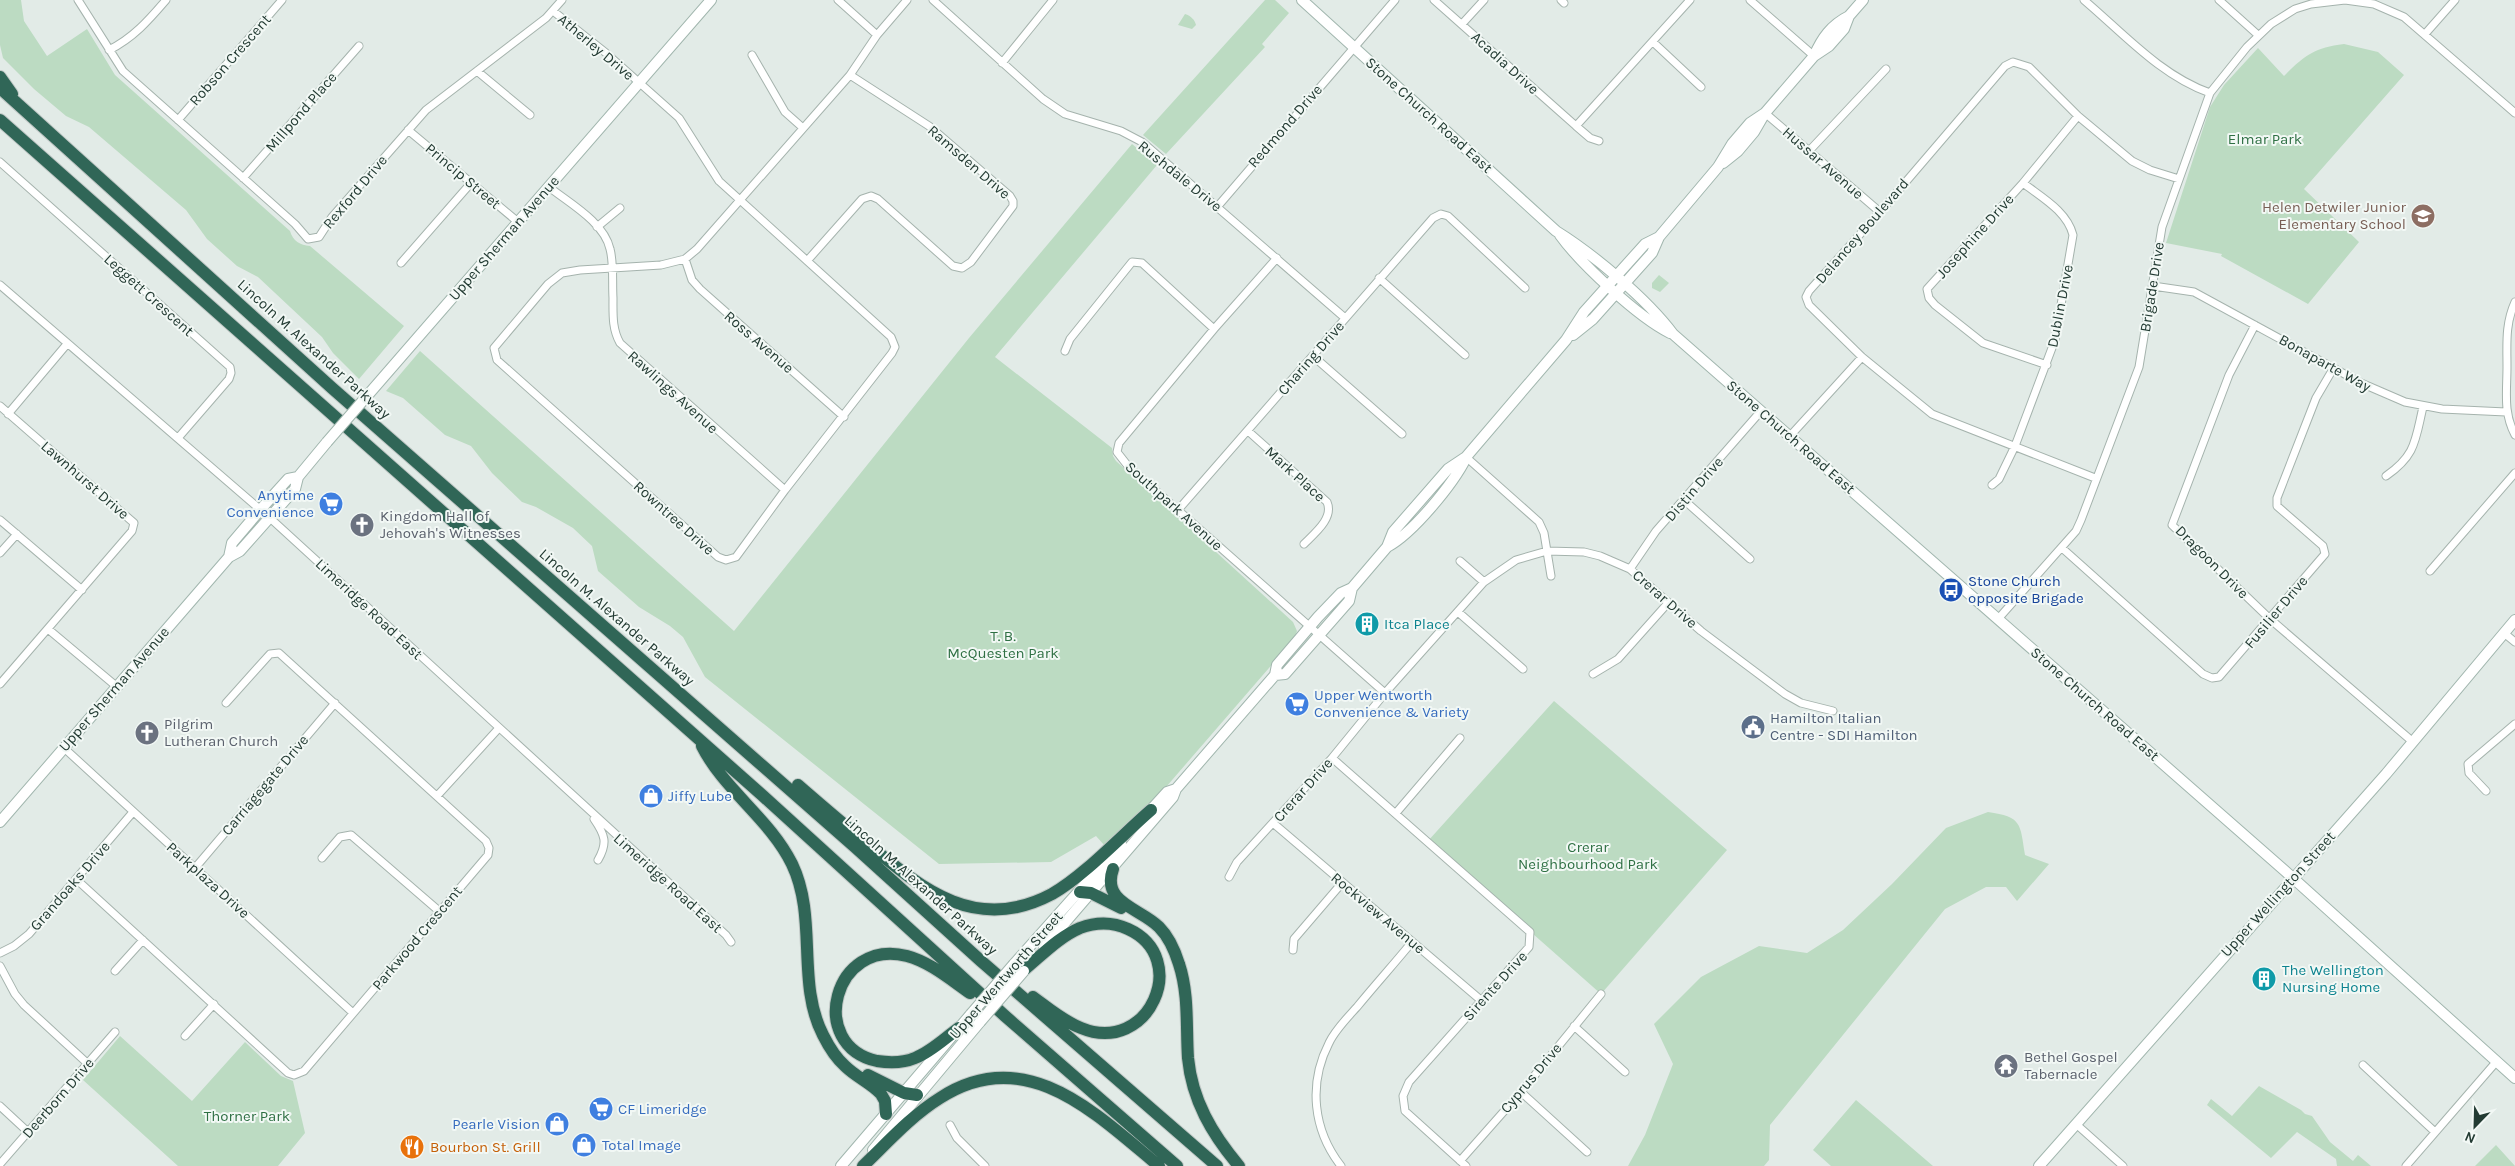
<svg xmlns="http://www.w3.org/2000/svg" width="2515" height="1166" font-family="Karla,sans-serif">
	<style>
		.green { fill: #bcdbc2 }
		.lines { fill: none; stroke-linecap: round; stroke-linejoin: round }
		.street-casing { stroke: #a5b3ad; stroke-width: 9 }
		.secondary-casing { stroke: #a1b6ae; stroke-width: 12 }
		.highway-casing { stroke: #c1c8c6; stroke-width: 14 }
		.street { stroke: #fff; stroke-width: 7 }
		.secondary { stroke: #fff; stroke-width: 10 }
		.highway { stroke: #306657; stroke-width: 12 }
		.secondary-bridge-casing { stroke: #a1b6ae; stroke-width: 12; stroke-linecap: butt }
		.secondary-bridge { stroke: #fff; stroke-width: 10 }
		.labels { text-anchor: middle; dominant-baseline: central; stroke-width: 4; stroke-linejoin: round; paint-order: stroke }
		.street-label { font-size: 15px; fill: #233b33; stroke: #f2f8f5 }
		.park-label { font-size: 15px; fill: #2f7044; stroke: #f2f8f5 }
		.education-label { font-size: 15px; fill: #785e54; stroke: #f2f8f5; text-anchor: end }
		.shop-label { font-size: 15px; fill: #366cbe; stroke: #f2f8f5; text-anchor: start }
		.worship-label { font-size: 15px; fill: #5b616d; stroke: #f2f8f5; text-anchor: start }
		.transit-label { font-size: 15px; fill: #164399; stroke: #f2f8f5; text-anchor: start }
		.culture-label { font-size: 15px; fill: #0d838f; stroke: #f2f8f5; text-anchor: start }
		.service-label { font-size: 15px; fill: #4e5e75; stroke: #f2f8f5; text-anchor: start }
		.food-label { font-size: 15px; fill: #c56008; stroke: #f2f8f5; text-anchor: start }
	</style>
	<rect width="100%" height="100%" fill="#e2ebe7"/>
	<!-- green -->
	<path class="green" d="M 0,0 L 21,0 L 24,21 L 47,56 L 87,29 L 115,75 L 290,231 C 293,241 300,245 310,246 L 404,326 L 359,379 L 333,353 L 322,337 L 258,277 L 237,266 L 207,239 L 186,210 L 89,127 L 66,116 L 34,89 L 3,58 L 0,45 Z
		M 1265,0 L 1275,0 L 1289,13 L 1262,44 L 1265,47 L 1166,154 L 1143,135 Z
		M 1185,14 C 1191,16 1195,20 1196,25 L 1192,29 L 1178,25 Z
		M 2344,44 L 2378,52 L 2404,75 L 2304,189 L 2359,242 L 2308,304 L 2221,256 L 2222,254 L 2166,243 L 2210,107 L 2224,85 L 2258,48 L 2284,76 C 2305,55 2314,48 2344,44 Z
		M 1132,144 L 1157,165 L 995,357 L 1112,448 L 1113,456 L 1116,461 L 1293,622 L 1297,631 L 1294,639 L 1160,794 L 1105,846 L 1096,836 L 1051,862 L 939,864 L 705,677 L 683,637 L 670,626 L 639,607 L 598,571 L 592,546 L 573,528 L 536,507 L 522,502 L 492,473 L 471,446 L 445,435 L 403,398 L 386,391 L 420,351 L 734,631 L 969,338 Z
		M 1659,275 L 1669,283 L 1660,292 L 1652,288 L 1652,283 Z
		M 1554,701 L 1727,850 L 1601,994 L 1428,841 Z
		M 1988,812 C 2022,817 2020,823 2025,855 L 2049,864 L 2017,901 L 2006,887 L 1986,887 L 1945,909 L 1770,1125 L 1769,1160 L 1764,1166 L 1628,1166 L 1645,1135 L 1673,1064 L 1654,1024 L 1701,977 L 1759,946 L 1807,953 L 1843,930 L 1892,884 L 1946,828 Z
		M 120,1036 L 192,1101 L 245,1042 L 281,1076 L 293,1081 L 305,1133 L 278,1166 L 178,1166 L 83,1080 Z
		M 2259,1086 L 2301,1110 L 2305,1114 L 2312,1116 L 2330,1142 L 2353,1161 L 2358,1155 L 2371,1166 L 2337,1166 L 2336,1159 L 2297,1132 L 2271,1158 L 2207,1105 L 2211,1099 L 2232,1116 Z
		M 1856,1100 L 1933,1166 L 1831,1166 L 1813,1150 Z
		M 2496,1145 L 2515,1166 L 2475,1166 Z"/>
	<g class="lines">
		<defs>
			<path id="street" d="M 78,0 L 123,71 L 295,224 L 308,239 L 319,237 L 332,217 L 426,110 L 546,18 L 562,0
				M 838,0 L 877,35
				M 933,0 L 1043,99 L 1065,114 L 1121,131 L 1142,142 L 1345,318
				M 1434,0 L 1576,126 L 1690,0
				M 1561,0 L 1564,3
				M 1750,0 L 1814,56
				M 2084,0 C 2123,33 2161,76 2210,93
				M 2219,0 L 2258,35
				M 2345,0 L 2374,4 L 2404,17 L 2515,113
				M 553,11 L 606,53 L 679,118 L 719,181 L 740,200 L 891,337 L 895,347 L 892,353 L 785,490 L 736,557 L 726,560 L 718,557 L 497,360 L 494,348 L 548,284 L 562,273 L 580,270 L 661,265 L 685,259 L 697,249 L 850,75 L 877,35 L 907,0
				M 1462,24 L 1484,0
				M 2425,34 L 2455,0
				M 1653,42 L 1701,87
				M 109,50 C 133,38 148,21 166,0
				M 752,55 L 785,112 L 803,128
				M 1002,63 L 1053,0
				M 477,71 L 530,115
				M 1765,113 L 1880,212
				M 178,120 L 282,0
				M 1576,126 L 1590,138 L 1599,141
				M 408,130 L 518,222
				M 1809,151 L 1886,69
				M 0,162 L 230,367 L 231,373 L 229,379 L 178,438
				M 243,178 L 359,46
				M 549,187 C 569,203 604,222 610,249 C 614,264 612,282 613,298 C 613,314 612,329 620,343 L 785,490
				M 1218,206 L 1395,0
				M 597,227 L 620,208
				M 1277,258 L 1214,329 L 1119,443 L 1117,452 L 1128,466 L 1385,693
				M 685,259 L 692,280 L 700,289 L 844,417
				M 807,261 L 862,199 L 871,196 L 878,199 L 953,266 L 962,268 L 971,262 L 1013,206 L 1013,201 L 1010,196 L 929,126 L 850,75
				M 401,263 L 471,183
				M 1379,278 L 1465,355
				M 0,285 L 270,518 L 726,935 L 731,942
				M 2153,286 L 2194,292 L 2361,383 L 2405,402 L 2442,409 L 2506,412
				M 2515,302 C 2505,324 2507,344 2507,367 C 2507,392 2503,412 2515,435
				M 2255,325 L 2229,375 L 2172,525 L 2270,619 L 2413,742
				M 1065,351 L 1070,339 L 1132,262 L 1142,263 L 1214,329
				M 1313,356 L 1402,434
				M 2047,365 L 1983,343 L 1935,305 L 1929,298 L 1927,289 L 2023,183 L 2078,116
				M 0,406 L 134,523 L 132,531 L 0,684
				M 8,414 L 67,344
				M 1248,431 L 1327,502 C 1334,518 1315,533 1304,544
				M 1790,436 L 1862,357
				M 1466,457 L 1539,522 L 1544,533 L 1551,576
				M 2386,476 C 2416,455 2415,441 2423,407
				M 2095,478 L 1932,414 L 1862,357 L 1809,305 L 1806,297 L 1809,291 L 1880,212 L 2005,66 L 2013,62 L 2029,67 L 2078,116 L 2132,161 L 2150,170 L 2179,179
				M 1992,485 L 1999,479 L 2015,446 L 2055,340 L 2073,235 C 2067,211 2041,197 2023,183
				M 1684,500 L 1750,559
				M 1178,510 L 1433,218 L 1441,214 L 1448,216 L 1525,288
				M 0,520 L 82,590
				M 2062,548 L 2203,674 L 2212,678 L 2219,677 L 2325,554 L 2323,546 L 2277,506 L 2277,498 L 2316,398 L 2333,369
				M 0,553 L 17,534
				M 1460,561 L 1484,582
				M 1630,569 L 1656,531 L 1761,411
				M 2430,571 L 2515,473
				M 1458,612 L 1523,669
				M 1998,619 L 2076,531 L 2081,520 L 2139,367 L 2162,227 L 2210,93 L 2247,47 L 2271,24 L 2295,9 L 2311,4 L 2345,0
				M 48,629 L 116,686
				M 2504,633 L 2515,642
				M 1593,674 L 1618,659 L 1668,603
				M 63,747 L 353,1013
				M 1332,758 L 1530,932 L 1529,947 L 1409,1082 L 1403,1096 L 1405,1111 L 1466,1166
				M 2486,791 L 2469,773 L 2468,764 L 2515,724
				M 437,796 L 499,728
				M 1396,813 L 1460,738
				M 594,819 C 605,835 608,843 598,860
				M 1273,823 L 1483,1002
				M 322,858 L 340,837 L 351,835 L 439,911
				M 195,868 L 335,703
				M 1229,877 L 1237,862 L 1332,758 L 1385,693 L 1484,582 L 1516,560 L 1547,551 L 1584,552 L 1600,556 L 1630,569 L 1701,631 L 1785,694 L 1801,703 L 1833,711
				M 76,879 L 288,1073 L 294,1075 L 304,1071 L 488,855 L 489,848 L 486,841 L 279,653 L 270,654 L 226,703
				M 1293,950 L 1294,939 L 1342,883
				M 0,953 L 14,946 L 29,934 L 133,812
				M 0,966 L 15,994 L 24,1005 L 87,1063
				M 115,971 L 143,940
				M 1574,1026 L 1625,1072
				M 185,1036 L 214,1004
				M 2363,1065 L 2435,1132
				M 1521,1092 L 1587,1152
				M 0,1106 L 28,1132
				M 2076,1124 L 2123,1166
				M 950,1125 L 957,1138 L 985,1166
				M 1460,1161 L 1521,1092 L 1601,994
				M 0,1164 L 115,1032
				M 1341,1166 C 1313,1130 1308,1084 1329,1043 C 1335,1030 1347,1018 1357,1007 C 1375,985 1394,964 1412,942
				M 2406,1166 L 2497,1061"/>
			<path id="secondary" d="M 1302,0 L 1556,231 C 1593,254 1647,299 1673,334 L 2284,870 L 2515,1078
				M 1814,56 C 1822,38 1831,25 1849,16
				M 1723,163 L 1738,151 L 1754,132 L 1765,113 L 1814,56 L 1829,46 L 1844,29 L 1849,16 L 1863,0
				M 1560,235 C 1581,264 1638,317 1670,333
				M 1573,335 L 1593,319 L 1652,253 L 1659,237 L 1718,167 L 1732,144 L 1750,123 L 1765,113
				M 367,396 L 711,0
				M 1387,547 C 1413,533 1453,484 1466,458
				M 229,557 L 232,543 L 260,510 L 288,479 L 298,477
				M 1275,675 L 1285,674 L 1349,601 L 1352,588 L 1387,547 L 1393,532 L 1448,469 L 1466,457 L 1566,340 L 1584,312 L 1645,244 L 1659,237
				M 1147,814 L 1167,792 L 1176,789
				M 0,822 L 229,557 L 240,551 L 295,489 L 298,477 L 327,442
				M 1044,947 L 1173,797 L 1176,789 L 1275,675 L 1277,665 L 1318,617 L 1341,593 L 1352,588
				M 1014,964 L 1121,844
				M 873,1150 L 980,1022
				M 841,1166 L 971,1014
				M 2039,1166 L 2386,774 L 2515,620"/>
			<path id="highway" d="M 0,77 L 12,94
				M 0,88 L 332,388 L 855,847 L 981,961 L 1217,1166
				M 0,120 L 762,795 L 1005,1016 L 1177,1166
				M 702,746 C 724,790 770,819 792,864 C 818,918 796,983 823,1035 C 828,1045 837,1059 845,1066 C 856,1077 871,1083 881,1094 L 885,1101 L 886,1114
				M 798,785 C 821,805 844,825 868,844 C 923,890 977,934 1052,894 C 1085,875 1121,836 1151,810
				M 1113,869 C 1101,903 1140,908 1159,927 C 1169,937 1175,951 1179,964 C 1189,994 1186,1027 1188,1058 C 1192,1100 1212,1134 1239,1166
				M 1080,892 L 1091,893 L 1121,908
				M 1025,969 C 1042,955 1059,937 1080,928 C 1096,922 1113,922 1128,929 C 1192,958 1149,1056 1081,1028 C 1063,1021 1048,1008 1033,997
				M 959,1028 C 945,1038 931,1052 915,1058 C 903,1063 890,1063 877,1061 C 806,1045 834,937 907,956 C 930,962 951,980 970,993
				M 868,1075 L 904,1093 L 917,1095
				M 863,1166 C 887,1143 911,1116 940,1098 C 1026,1042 1096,1114 1159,1166"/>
		</defs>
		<!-- street casing -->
		<use href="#street" class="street-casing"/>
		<!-- secondary casing -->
		<use href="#secondary" class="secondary-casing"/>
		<!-- highway casing -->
		<use href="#highway" class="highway-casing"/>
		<!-- street -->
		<use href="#street" class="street"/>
		<!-- secondary -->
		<use href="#secondary" class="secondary"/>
		<!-- highway -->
		<use href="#highway" class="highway"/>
		<defs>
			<path id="secondary-bridge" d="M 327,442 L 367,396
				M 971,1014 L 1014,964
				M 980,1022 L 1024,971"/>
		</defs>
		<!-- secondary-bridge casing -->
		<use href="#secondary-bridge" class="secondary-bridge-casing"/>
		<!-- secondary-bridge -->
		<use href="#secondary-bridge" class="secondary-bridge"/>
	</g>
	<!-- icons -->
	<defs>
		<symbol id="school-disc" viewBox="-11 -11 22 22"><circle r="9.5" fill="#8d6e63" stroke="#f2f8f5"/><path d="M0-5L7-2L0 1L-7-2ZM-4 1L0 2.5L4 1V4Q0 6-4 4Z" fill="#fff"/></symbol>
		<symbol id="supermarket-disc" viewBox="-11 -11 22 22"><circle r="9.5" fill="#3f7fe0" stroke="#f2f8f5"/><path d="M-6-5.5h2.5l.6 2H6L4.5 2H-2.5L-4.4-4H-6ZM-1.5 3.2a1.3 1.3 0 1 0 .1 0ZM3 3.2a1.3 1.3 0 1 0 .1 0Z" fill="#fff"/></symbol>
		<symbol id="church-disc" viewBox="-11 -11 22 22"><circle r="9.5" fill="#6b7280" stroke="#f2f8f5"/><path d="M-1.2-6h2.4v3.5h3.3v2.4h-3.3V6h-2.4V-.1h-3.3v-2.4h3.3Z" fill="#fff"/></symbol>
		<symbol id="bus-disc" viewBox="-11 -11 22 22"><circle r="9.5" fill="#1a4fb4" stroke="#f2f8f5"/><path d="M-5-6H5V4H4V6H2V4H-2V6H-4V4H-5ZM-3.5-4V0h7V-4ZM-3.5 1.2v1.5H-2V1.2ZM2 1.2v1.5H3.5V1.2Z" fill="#fff"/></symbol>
		<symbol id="building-disc" viewBox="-11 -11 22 22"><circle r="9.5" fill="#0f9aa8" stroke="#f2f8f5"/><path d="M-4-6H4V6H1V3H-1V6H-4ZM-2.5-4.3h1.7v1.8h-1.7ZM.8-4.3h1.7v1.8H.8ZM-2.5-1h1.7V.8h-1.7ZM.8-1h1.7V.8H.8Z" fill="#fff"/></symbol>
		<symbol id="civic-disc" viewBox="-11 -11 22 22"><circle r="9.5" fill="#5c6f8a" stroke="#f2f8f5"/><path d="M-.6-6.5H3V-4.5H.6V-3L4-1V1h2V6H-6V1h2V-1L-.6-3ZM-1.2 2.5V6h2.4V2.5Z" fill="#fff"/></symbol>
		<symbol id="shop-disc" viewBox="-11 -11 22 22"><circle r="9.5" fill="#3f7fe0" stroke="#f2f8f5"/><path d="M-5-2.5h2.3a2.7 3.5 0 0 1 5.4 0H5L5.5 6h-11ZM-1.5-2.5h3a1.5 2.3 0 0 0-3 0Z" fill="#fff"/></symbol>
		<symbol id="temple-disc" viewBox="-11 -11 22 22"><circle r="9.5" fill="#6b7280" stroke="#f2f8f5"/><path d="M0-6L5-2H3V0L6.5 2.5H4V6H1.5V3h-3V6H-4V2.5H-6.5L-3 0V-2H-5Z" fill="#fff"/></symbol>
		<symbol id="restaurant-disc" viewBox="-11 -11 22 22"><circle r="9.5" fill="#e8710a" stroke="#f2f8f5"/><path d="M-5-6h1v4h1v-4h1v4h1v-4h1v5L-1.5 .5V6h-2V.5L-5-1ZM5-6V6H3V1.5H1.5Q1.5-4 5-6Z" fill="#fff"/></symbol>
	</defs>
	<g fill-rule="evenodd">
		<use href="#school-disc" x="2409" y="202" width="28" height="28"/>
		<use href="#supermarket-disc" x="317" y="490" width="28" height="28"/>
		<use href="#church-disc" x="348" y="511" width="28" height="28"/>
		<use href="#bus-disc" x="1937" y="576" width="28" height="28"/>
		<use href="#building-disc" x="1353" y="610" width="28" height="28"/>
		<use href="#supermarket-disc" x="1283" y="690" width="28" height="28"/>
		<use href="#civic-disc" x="1739" y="713" width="28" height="28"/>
		<use href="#church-disc" x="133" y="719" width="28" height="28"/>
		<use href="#shop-disc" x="637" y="782" width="28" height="28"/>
		<use href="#building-disc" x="2250" y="965" width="28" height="28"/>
		<use href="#temple-disc" x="1992" y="1052" width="28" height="28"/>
		<use href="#supermarket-disc" x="587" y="1095" width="28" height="28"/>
		<use href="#shop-disc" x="543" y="1110" width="28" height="28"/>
		<use href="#shop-disc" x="570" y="1131" width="28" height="28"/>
		<use href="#restaurant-disc" x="398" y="1133" width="28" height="28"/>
	</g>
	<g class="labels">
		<!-- street labels -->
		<g class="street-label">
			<text transform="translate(596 47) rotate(40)">Atherley Drive</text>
			<text transform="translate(230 60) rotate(-49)">Robson Crescent</text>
			<text transform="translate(1505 63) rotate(42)">Acadia Drive</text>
			<text transform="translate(301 112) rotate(-49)">Millpond Place</text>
			<text transform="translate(1429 115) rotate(42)">Stone Church Road East</text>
			<text transform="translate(1285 126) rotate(-49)">Redmond Drive</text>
			<text transform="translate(969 162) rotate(41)">Ramsden Drive</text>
			<text transform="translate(1823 163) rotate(41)">Hussar Avenue</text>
			<text transform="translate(463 176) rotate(40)">Princip Street</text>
			<text transform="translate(1180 176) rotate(39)">Rushdale Drive</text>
			<text transform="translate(355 192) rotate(-50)">Rexford Drive</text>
			<text transform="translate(1862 231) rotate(-49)">Delancey Boulevard</text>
			<text transform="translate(1975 236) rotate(-48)">Josephine Drive</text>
			<text transform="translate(504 238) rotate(-49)">Upper Sherman Avenue</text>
			<text transform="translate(2152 287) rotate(-81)">Brigade Drive</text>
			<text transform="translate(149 295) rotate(42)">Leggett Crescent</text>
			<text transform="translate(2060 306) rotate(-79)">Dublin Drive</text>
			<text transform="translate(759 342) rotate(41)">Ross Avenue</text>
			<text transform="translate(314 349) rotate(42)">Lincoln M. Alexander Parkway</text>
			<text transform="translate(1311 358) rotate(-49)">Charing Drive</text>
			<text transform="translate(2325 363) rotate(29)">Bonaparte Way</text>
			<text transform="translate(673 392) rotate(42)">Rawlings Avenue</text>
			<text transform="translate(1791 437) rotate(41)">Stone Church Road East</text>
			<text transform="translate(1295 474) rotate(42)">Mark Place</text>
			<text transform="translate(85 480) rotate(41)">Lawnhurst Drive</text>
			<text transform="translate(1694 489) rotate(-49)">Distin Drive</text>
			<text transform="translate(1174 506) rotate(42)">Southpark Avenue</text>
			<text transform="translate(674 518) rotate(42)">Rowntree Drive</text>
			<text transform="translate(2212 562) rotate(45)">Dragoon Drive</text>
			<text transform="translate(1665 599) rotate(41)">Crerar Drive</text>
			<text transform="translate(369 609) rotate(43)">Limeridge Road East</text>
			<text transform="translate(2276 612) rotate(-50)">Fusilier Drive</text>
			<text transform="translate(617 617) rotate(41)">Lincoln M. Alexander Parkway</text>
			<text transform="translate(114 689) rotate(-49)">Upper Sherman Avenue</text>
			<text transform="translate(2095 704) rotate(41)">Stone Church Road East</text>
			<text transform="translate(265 785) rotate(-50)">Carriagegate Drive</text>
			<text transform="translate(1303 790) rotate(-48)">Crerar Drive</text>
			<text transform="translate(208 880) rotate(42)">Parkplaza Drive</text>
			<text transform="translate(668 883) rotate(42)">Limeridge Road East</text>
			<text transform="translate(921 885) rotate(42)">Lincoln M. Alexander Parkway</text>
			<text transform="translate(70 886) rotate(-49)">Grandoaks Drive</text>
			<text transform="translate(2278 894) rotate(-48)">Upper Wellington Street</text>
			<text transform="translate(1378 913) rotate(40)">Rockview Avenue</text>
			<text transform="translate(417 938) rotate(-50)">Parkwood Crescent</text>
			<text transform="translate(1006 975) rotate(-49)">Upper Wentworth Street</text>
			<text transform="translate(1495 986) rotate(-48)">Sirente Drive</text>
			<text transform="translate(1531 1078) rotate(-50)">Cyprus Drive</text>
			<text transform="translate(58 1098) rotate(-49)">Deerborn Drive</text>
		</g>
		<!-- park labels -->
		<g class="park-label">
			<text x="2265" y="139">Elmar Park</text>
			<text x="1003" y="636">T. B.<tspan x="1003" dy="17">McQuesten Park</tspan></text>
			<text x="1588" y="847">Crerar<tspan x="1588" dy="17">Neighbourhood Park</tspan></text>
			<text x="247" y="1116">Thorner Park</text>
		</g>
		<!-- education labels -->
		<g class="education-label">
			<text x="2406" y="207">Helen Detwiler Junior<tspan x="2406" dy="17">Elementary School</tspan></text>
		</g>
		<!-- shop labels -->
		<g class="shop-label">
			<text x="314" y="495" text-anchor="end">Anytime<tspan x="314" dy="17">Convenience</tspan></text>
			<text x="1314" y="695">Upper Wentworth<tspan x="1314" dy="17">Convenience &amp; Variety</tspan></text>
			<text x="668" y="796">Jiffy Lube</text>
			<text x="618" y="1109">CF Limeridge</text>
			<text x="540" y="1124" text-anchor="end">Pearle Vision</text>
			<text x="602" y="1145">Total Image</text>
		</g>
		<!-- worship labels -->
		<g class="worship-label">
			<text x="380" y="516">Kingdom Hall of<tspan x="380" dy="17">Jehovah's Witnesses</tspan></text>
			<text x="164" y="724">Pilgrim<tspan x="164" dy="17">Lutheran Church</tspan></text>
			<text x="2024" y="1057">Bethel Gospel<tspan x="2024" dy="17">Tabernacle</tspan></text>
		</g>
		<!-- transit labels -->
		<g class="transit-label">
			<text x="1968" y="581">Stone Church<tspan x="1968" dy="17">opposite Brigade</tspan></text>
		</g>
		<!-- culture labels -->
		<g class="culture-label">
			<text x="1384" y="624">Itca Place</text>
			<text x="2282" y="970">The Wellington<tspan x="2282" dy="17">Nursing Home</tspan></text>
		</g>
		<!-- service labels -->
		<g class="service-label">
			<text x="1770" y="718">Hamilton Italian<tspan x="1770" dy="17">Centre - SDI Hamilton</tspan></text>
		</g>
		<!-- food labels -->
		<g class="food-label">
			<text x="430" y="1147">Bourbon St. Grill</text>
		</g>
	</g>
	<!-- north arrow -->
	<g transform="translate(2475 1126) rotate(203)" stroke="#f2f8f5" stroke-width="4" paint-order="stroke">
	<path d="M0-4L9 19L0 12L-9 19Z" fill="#233b33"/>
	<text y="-8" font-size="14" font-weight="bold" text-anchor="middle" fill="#233b33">N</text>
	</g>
</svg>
